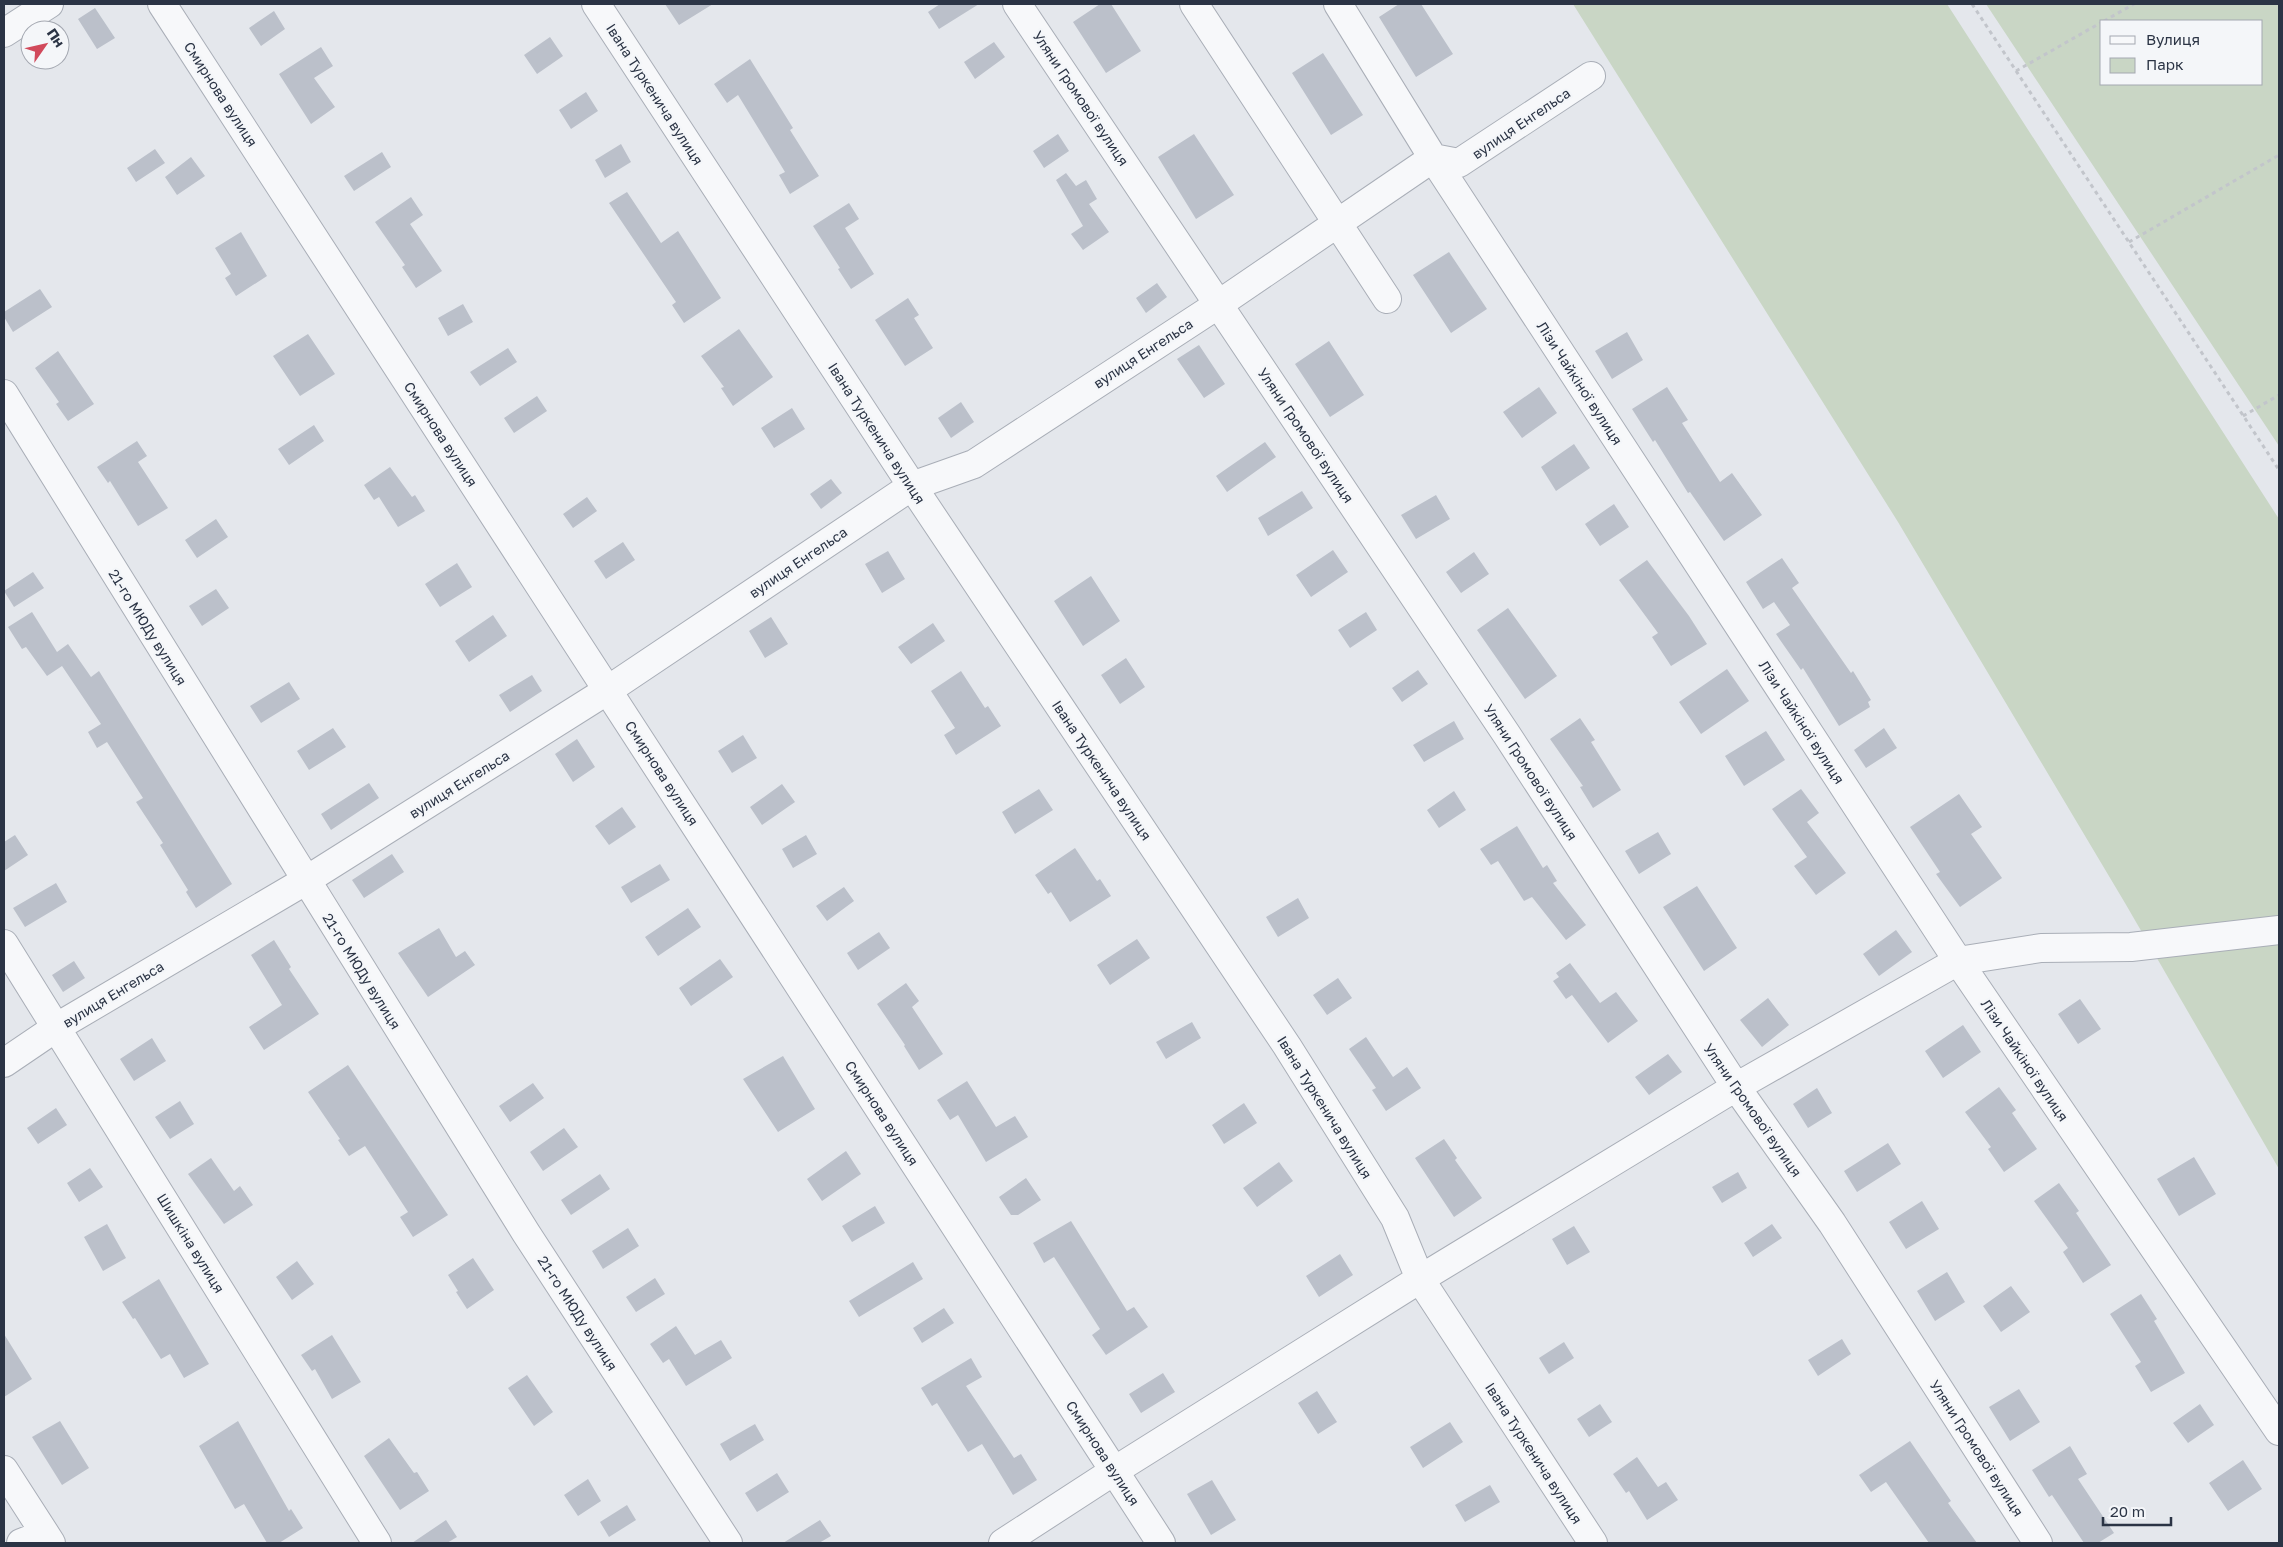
<svg xmlns="http://www.w3.org/2000/svg" width="2283" height="1547" font-family="'Golos Text',sans-serif">
	<style>
		.green { fill: #c9d6c5; fill-rule: evenodd }
		.building { fill: #bbc0ca }
		.lines { fill: none; stroke-linecap: round; stroke-linejoin: round }
		.minor-casing { stroke: #a9aeb7; stroke-width: 30 }
		.path { stroke: #c2c5cb; stroke-width: 3; stroke-dasharray: 4 4; stroke-linecap: butt }
		.minor { stroke: #f7f8fa; stroke-width: 28 }
		.labels { text-anchor: middle; dominant-baseline: central; stroke-width: 4.5; stroke-linejoin: round; paint-order: stroke }
		.street-label { font-size: 14px; fill: #2b3445; stroke: #f4f6f9 }
	</style>
	<rect width="100%" height="100%" fill="#e4e7ec"/>
	<!-- green -->
	<path class="green" d="M 1573,4 L 1947,4 L 2279,519 L 2279,1169 L 2125,903 L 1898,522 Z
		M 1986,4 L 2279,4 L 2279,446 ZM 2102,21 L 2262,21 L 2262,84 L 2102,84 Z"/>
	<!-- building -->
	<path class="building" d="M 665,4 L 713,4 L 679,25 Z
		M 940,4 L 979,4 L 939,29 L 928,12 Z
		M 1100,4 L 1111,4 L 1141,51 L 1106,73 L 1073,22 Z
		M 1399,4 L 1421,4 L 1453,54 L 1416,77 L 1379,17 Z
		M 95,8 L 115,38 L 97,49 L 78,19 Z
		M 274,11 L 285,29 L 261,46 L 249,28 Z
		M 550,37 L 563,56 L 537,74 L 524,55 Z
		M 994,42 L 1005,57 L 975,79 L 964,62 Z
		M 321,47 L 333,66 L 314,78 L 335,107 L 311,124 L 279,74 Z
		M 1323,53 L 1363,115 L 1331,135 L 1292,73 Z
		M 750,59 L 793,128 L 790,130 L 819,176 L 790,194 L 779,175 L 785,172 L 738,95 L 727,103 L 714,84 Z
		M 586,92 L 598,111 L 571,129 L 559,110 Z
		M 1058,134 L 1069,151 L 1044,168 L 1033,151 Z
		M 1194,134 L 1234,195 L 1196,219 L 1158,157 Z
		M 621,144 L 631,162 L 605,178 L 595,160 Z
		M 155,149 L 165,163 L 136,182 L 127,168 Z
		M 382,152 L 391,167 L 354,191 L 344,176 Z
		M 191,157 L 205,176 L 177,195 L 165,177 Z
		M 1066,173 L 1076,186 L 1086,180 L 1097,199 L 1089,204 L 1109,232 L 1083,250 L 1071,234 L 1083,226 L 1056,180 Z
		M 627,192 L 661,243 L 678,231 L 721,298 L 684,323 L 672,305 L 676,302 L 609,203 Z
		M 411,197 L 423,215 L 410,224 L 442,271 L 416,288 L 402,267 L 405,265 L 375,222 Z
		M 849,203 L 859,219 L 845,228 L 874,274 L 851,289 L 838,269 L 840,268 L 813,226 Z
		M 241,232 L 267,276 L 236,296 L 225,278 L 231,274 L 215,248 Z
		M 1449,252 L 1487,309 L 1451,333 L 1413,275 Z
		M 1157,283 L 1167,297 L 1146,313 L 1136,298 Z
		M 40,289 L 52,307 L 13,332 L 4,317 L 4,312 Z
		M 908,298 L 919,315 L 914,318 L 933,348 L 905,366 L 875,320 Z
		M 463,304 L 473,322 L 448,336 L 438,318 Z
		M 739,329 L 773,377 L 733,406 L 721,388 L 724,387 L 701,356 Z
		M 1627,332 L 1643,360 L 1612,379 L 1595,351 Z
		M 308,334 L 335,374 L 300,396 L 273,356 Z
		M 1329,341 L 1364,395 L 1330,417 L 1295,364 Z
		M 1199,345 L 1225,384 L 1204,398 L 1177,359 Z
		M 508,348 L 517,362 L 480,386 L 470,372 Z
		M 58,351 L 94,404 L 68,421 L 56,404 L 59,402 L 35,368 Z
		M 1539,387 L 1557,413 L 1522,438 L 1503,412 Z
		M 1667,387 L 1688,420 L 1682,423 L 1720,482 L 1732,473 L 1762,515 L 1724,541 L 1690,492 L 1688,493 L 1655,440 L 1653,442 L 1632,409 Z
		M 537,396 L 547,411 L 514,433 L 504,418 Z
		M 961,402 L 974,422 L 951,438 L 938,418 Z
		M 792,408 L 805,429 L 774,448 L 761,428 Z
		M 314,425 L 324,441 L 289,465 L 278,449 Z
		M 137,441 L 147,456 L 138,462 L 168,508 L 138,526 L 110,481 L 108,483 L 97,467 Z
		M 1265,442 L 1276,457 L 1227,492 L 1216,476 Z
		M 1574,444 L 1590,468 L 1556,491 L 1541,467 Z
		M 390,467 L 412,497 L 415,495 L 425,511 L 398,527 L 379,497 L 374,500 L 364,485 Z
		M 831,479 L 842,493 L 821,509 L 810,494 Z
		M 1302,491 L 1313,508 L 1268,536 L 1258,518 Z
		M 1436,495 L 1450,519 L 1416,539 L 1401,515 Z
		M 587,497 L 597,511 L 573,528 L 563,514 Z
		M 1614,504 L 1629,527 L 1600,546 L 1585,524 Z
		M 216,519 L 228,537 L 197,558 L 185,540 Z
		M 623,542 L 635,560 L 606,579 L 594,561 Z
		M 1333,550 L 1348,572 L 1311,597 L 1296,575 Z
		M 888,551 L 905,579 L 882,593 L 865,564 Z
		M 1474,552 L 1489,574 L 1461,593 L 1446,572 Z
		M 1782,558 L 1799,583 L 1792,588 L 1851,673 L 1853,671 L 1871,700 L 1868,702 L 1870,707 L 1839,726 L 1803,668 L 1801,670 L 1776,634 L 1790,625 L 1774,602 L 1763,609 L 1746,582 Z
		M 1647,560 L 1689,616 L 1707,644 L 1671,666 L 1652,637 L 1658,633 L 1619,580 Z
		M 457,563 L 472,587 L 440,607 L 425,584 Z
		M 33,572 L 44,588 L 14,607 L 4,591 Z
		M 1091,576 L 1120,621 L 1083,646 L 1054,601 Z
		M 216,589 L 229,608 L 202,626 L 189,606 Z
		M 1508,608 L 1557,676 L 1525,699 L 1477,630 Z
		M 32,612 L 57,652 L 68,644 L 91,677 L 99,671 L 232,884 L 196,908 L 186,892 L 188,890 L 160,845 L 163,843 L 136,802 L 143,798 L 107,742 L 97,748 L 88,732 L 101,724 L 62,666 L 47,676 L 26,647 L 22,649 L 8,627 Z
		M 1366,612 L 1377,630 L 1350,648 L 1338,630 Z
		M 493,615 L 507,636 L 469,662 L 455,641 Z
		M 771,617 L 788,644 L 765,658 L 749,631 Z
		M 933,623 L 945,641 L 911,664 L 898,647 Z
		M 1126,658 L 1145,687 L 1120,704 L 1101,675 Z
		M 1727,669 L 1749,701 L 1701,734 L 1679,702 Z
		M 1418,670 L 1428,684 L 1402,702 L 1392,688 Z
		M 961,671 L 985,708 L 988,706 L 1001,726 L 956,755 L 944,735 L 955,728 L 931,691 Z
		M 532,675 L 542,691 L 510,712 L 499,695 Z
		M 289,682 L 300,699 L 261,723 L 250,706 Z
		M 1580,718 L 1595,740 L 1591,742 L 1621,790 L 1593,808 L 1580,787 L 1583,786 L 1550,739 Z
		M 1454,721 L 1464,739 L 1424,762 L 1413,745 Z
		M 333,728 L 346,747 L 309,770 L 297,751 Z
		M 1884,728 L 1897,748 L 1866,768 L 1854,750 Z
		M 1766,731 L 1785,760 L 1744,786 L 1725,756 Z
		M 743,735 L 757,758 L 732,773 L 718,751 Z
		M 577,739 L 595,767 L 573,782 L 555,754 Z
		M 369,783 L 379,798 L 331,830 L 321,814 Z
		M 782,784 L 795,802 L 762,825 L 750,807 Z
		M 1039,789 L 1053,810 L 1015,834 L 1002,812 Z
		M 1801,789 L 1819,813 L 1807,822 L 1846,873 L 1816,895 L 1794,866 L 1807,857 L 1772,809 Z
		M 1454,791 L 1466,810 L 1439,828 L 1427,810 Z
		M 1959,794 L 1982,827 L 1971,834 L 2002,878 L 1960,907 L 1936,874 L 1940,872 L 1910,827 Z
		M 622,807 L 636,827 L 609,845 L 595,826 Z
		M 1517,826 L 1543,868 L 1547,865 L 1557,881 L 1553,883 L 1586,925 L 1566,940 L 1532,897 L 1524,901 L 1498,861 L 1491,865 L 1480,849 Z
		M 1658,832 L 1671,854 L 1639,874 L 1625,851 Z
		M 15,835 L 28,855 L 4,871 L 4,842 Z
		M 806,835 L 817,854 L 793,868 L 782,849 Z
		M 1075,848 L 1097,881 L 1100,879 L 1111,896 L 1070,922 L 1051,892 L 1048,894 L 1035,875 Z
		M 392,854 L 404,872 L 364,898 L 352,880 Z
		M 660,864 L 670,880 L 631,903 L 621,887 Z
		M 56,883 L 67,902 L 25,927 L 13,908 Z
		M 1697,886 L 1737,948 L 1704,971 L 1663,907 Z
		M 844,887 L 854,901 L 827,921 L 816,906 Z
		M 1298,898 L 1309,918 L 1278,937 L 1266,917 Z
		M 688,908 L 701,927 L 658,956 L 645,937 Z
		M 439,928 L 456,957 L 465,951 L 475,965 L 428,997 L 398,953 Z
		M 1896,930 L 1912,952 L 1879,976 L 1863,954 Z
		M 879,932 L 890,948 L 858,970 L 847,953 Z
		M 1137,939 L 1150,958 L 1110,985 L 1097,965 Z
		M 274,940 L 291,967 L 289,969 L 319,1014 L 264,1050 L 249,1027 L 282,1005 L 251,955 Z
		M 720,959 L 733,977 L 691,1006 L 679,988 Z
		M 74,961 L 85,978 L 63,992 L 52,975 Z
		M 1570,963 L 1600,1003 L 1616,992 L 1638,1021 L 1608,1043 L 1572,995 L 1566,999 L 1553,981 L 1559,977 L 1556,973 Z
		M 1338,978 L 1352,998 L 1327,1015 L 1313,995 Z
		M 906,983 L 919,1001 L 912,1007 L 943,1054 L 919,1070 L 904,1046 L 905,1045 L 877,1004 Z
		M 1768,998 L 1789,1025 L 1762,1047 L 1740,1020 Z
		M 2080,999 L 2101,1029 L 2078,1044 L 2058,1014 Z
		M 1192,1022 L 1201,1038 L 1166,1059 L 1156,1042 Z
		M 1963,1025 L 1981,1052 L 1943,1078 L 1925,1051 Z
		M 1366,1037 L 1393,1077 L 1407,1067 L 1421,1088 L 1386,1111 L 1372,1090 L 1376,1088 L 1349,1049 Z
		M 152,1038 L 166,1061 L 134,1081 L 120,1059 Z
		M 1668,1054 L 1682,1072 L 1649,1095 L 1635,1077 Z
		M 783,1056 L 815,1109 L 778,1132 L 743,1079 Z
		M 348,1065 L 448,1215 L 413,1237 L 400,1217 L 408,1212 L 365,1146 L 349,1156 L 338,1140 L 340,1139 L 308,1092 Z
		M 967,1081 L 996,1127 L 1015,1116 L 1028,1137 L 986,1162 L 958,1115 L 950,1120 L 937,1100 Z
		M 533,1083 L 544,1098 L 510,1122 L 499,1106 Z
		M 1999,1087 L 2016,1110 L 2012,1113 L 2037,1149 L 2004,1172 L 1988,1149 L 1991,1147 L 1965,1112 Z
		M 1817,1088 L 1832,1113 L 1808,1128 L 1793,1104 Z
		M 180,1101 L 194,1124 L 170,1139 L 155,1117 Z
		M 1244,1103 L 1257,1123 L 1224,1144 L 1212,1125 Z
		M 56,1108 L 67,1125 L 38,1144 L 27,1128 Z
		M 564,1128 L 578,1147 L 543,1171 L 530,1152 Z
		M 1444,1139 L 1457,1158 L 1455,1160 L 1482,1198 L 1454,1217 L 1415,1158 Z
		M 1888,1143 L 1901,1164 L 1857,1192 L 1844,1171 Z
		M 846,1151 L 861,1174 L 822,1201 L 807,1179 Z
		M 2194,1157 L 2216,1194 L 2179,1216 L 2157,1179 Z
		M 211,1158 L 234,1191 L 240,1186 L 253,1205 L 224,1224 L 188,1174 Z
		M 1279,1162 L 1293,1181 L 1257,1207 L 1243,1188 Z
		M 90,1168 L 103,1187 L 79,1202 L 67,1183 Z
		M 1738,1172 L 1747,1188 L 1722,1203 L 1712,1187 Z
		M 600,1174 L 610,1189 L 571,1215 L 561,1200 Z
		M 1026,1178 L 1041,1200 L 1018,1215 L 1011,1215 L 999,1197 Z
		M 2059,1183 L 2079,1211 L 2076,1213 L 2111,1265 L 2083,1283 L 2063,1252 L 2068,1248 L 2034,1201 Z
		M 1922,1201 L 1939,1229 L 1906,1249 L 1889,1222 Z
		M 875,1206 L 885,1223 L 852,1242 L 842,1226 Z
		M 1071,1221 L 1127,1311 L 1134,1307 L 1148,1327 L 1106,1355 L 1092,1335 L 1100,1329 L 1054,1257 L 1044,1263 L 1033,1243 Z
		M 107,1224 L 126,1258 L 103,1271 L 84,1237 Z
		M 1772,1224 L 1782,1238 L 1753,1257 L 1744,1243 Z
		M 1574,1226 L 1590,1252 L 1567,1265 L 1552,1239 Z
		M 628,1228 L 639,1246 L 603,1269 L 592,1251 Z
		M 1340,1254 L 1353,1275 L 1319,1297 L 1306,1276 Z
		M 473,1258 L 494,1290 L 467,1309 L 456,1292 L 458,1291 L 448,1275 Z
		M 297,1261 L 314,1284 L 292,1300 L 276,1277 Z
		M 913,1262 L 923,1279 L 859,1317 L 849,1301 Z
		M 1947,1272 L 1965,1302 L 1935,1321 L 1917,1291 Z
		M 655,1278 L 665,1294 L 636,1312 L 626,1297 Z
		M 159,1279 L 209,1364 L 184,1378 L 170,1354 L 161,1359 L 135,1318 L 133,1319 L 122,1302 Z
		M 2011,1286 L 2030,1312 L 2001,1332 L 1983,1306 Z
		M 2141,1294 L 2157,1319 L 2154,1321 L 2185,1373 L 2151,1392 L 2135,1366 L 2141,1362 L 2110,1314 Z
		M 944,1308 L 954,1323 L 922,1343 L 913,1328 Z
		M 676,1326 L 695,1355 L 721,1340 L 732,1358 L 686,1386 L 669,1359 L 663,1363 L 650,1344 Z
		M 4,1334 L 32,1379 L 4,1397 Z
		M 332,1335 L 361,1382 L 332,1399 L 315,1369 L 312,1371 L 301,1355 Z
		M 1842,1339 L 1851,1354 L 1818,1376 L 1808,1360 Z
		M 1564,1342 L 1574,1358 L 1549,1374 L 1539,1358 Z
		M 971,1358 L 982,1377 L 966,1386 L 1014,1458 L 1021,1454 L 1037,1480 L 1013,1495 L 982,1444 L 968,1452 L 937,1403 L 932,1406 L 921,1388 Z
		M 1163,1373 L 1175,1392 L 1141,1413 L 1129,1394 Z
		M 527,1375 L 553,1412 L 534,1426 L 508,1388 Z
		M 2019,1389 L 2040,1422 L 2010,1441 L 1989,1407 Z
		M 1317,1391 L 1337,1422 L 1318,1434 L 1298,1403 Z
		M 1600,1404 L 1612,1422 L 1589,1437 L 1577,1419 Z
		M 2200,1404 L 2214,1425 L 2188,1443 L 2173,1423 Z
		M 60,1421 L 89,1468 L 62,1485 L 32,1437 Z
		M 238,1421 L 289,1511 L 291,1509 L 303,1528 L 279,1543 L 267,1543 L 244,1504 L 235,1509 L 199,1446 Z
		M 1450,1422 L 1463,1442 L 1423,1468 L 1410,1447 Z
		M 755,1424 L 764,1440 L 730,1461 L 720,1444 Z
		M 389,1438 L 414,1473 L 417,1472 L 429,1491 L 400,1510 L 364,1456 Z
		M 1910,1441 L 1951,1501 L 1948,1503 L 1977,1543 L 1929,1543 L 1886,1482 L 1871,1492 L 1859,1475 Z
		M 2070,1446 L 2087,1474 L 2078,1479 L 2114,1533 L 2098,1543 L 2084,1543 L 2052,1495 L 2049,1497 L 2032,1470 Z
		M 1637,1457 L 1658,1487 L 1666,1482 L 1678,1500 L 1647,1520 L 1629,1491 L 1626,1493 L 1613,1474 Z
		M 2243,1460 L 2262,1489 L 2228,1511 L 2209,1483 Z
		M 777,1473 L 789,1492 L 757,1512 L 745,1493 Z
		M 588,1479 L 601,1501 L 578,1516 L 564,1495 Z
		M 1212,1480 L 1236,1520 L 1211,1535 L 1187,1494 Z
		M 1490,1485 L 1500,1502 L 1465,1522 L 1455,1505 Z
		M 627,1505 L 636,1520 L 609,1537 L 600,1522 Z
		M 446,1520 L 457,1537 L 447,1543 L 412,1543 Z
		M 820,1520 L 831,1536 L 819,1543 L 783,1543 Z"/>
	<g class="lines">
		<defs>
			<path id="minor" d="M 162,4 L 1161,1543
				M 596,4 L 912,486 L 1287,1046 L 1395,1218 L 1420,1279 L 1593,1543
				M 1017,4 L 1507,735 L 1736,1087 L 1832,1223 L 2038,1543
				M 1194,4 L 1387,299
				M 1338,4 L 1433,158 L 1958,961 L 2279,1431
				M 4,33 L 49,4
				M 4,394 L 526,1233 L 728,1543
				M 4,944 L 377,1543
				M 4,1063 L 57,1027 L 305,881 L 608,690 L 912,486 L 974,464 L 1219,304 L 1433,158 L 1459,163 L 1591,76
				M 4,1470 L 51,1543
				M 21,1543 L 44,1534
				M 1003,1543 L 1114,1471 L 1420,1279 L 1736,1087 L 1958,961 L 2041,948 L 2131,947 L 2279,930"/>
		</defs>
		<!-- minor casing -->
		<use href="#minor" class="minor-casing"/>
		<!-- path -->
		<path class="path" d="M 1972,4 L 2279,470
			M 2104,21 L 2134,4
			M 2016,71 L 2102,22
			M 2129,242 L 2279,155
			M 2243,416 L 2279,395"/>
		<!-- minor -->
		<use href="#minor" class="minor"/>
	</g>
	<g class="labels">
		<!-- street labels -->
		<g class="street-label">
			<text transform="translate(221 94) rotate(57)">Смирнова вулиця</text>
			<text transform="translate(655 94) rotate(57)">Івана Туркенича вулиця</text>
			<text transform="translate(1081 98) rotate(56)">Уляни Громової вулиця</text>
			<text transform="translate(1521 123) rotate(-34)">вулиця Енгельса</text>
			<text transform="translate(1143 353) rotate(-33)">вулиця Енгельса</text>
			<text transform="translate(1580 383) rotate(57)">Лізи Чайкіної вулиця</text>
			<text transform="translate(877 433) rotate(57)">Івана Туркенича вулиця</text>
			<text transform="translate(441 434) rotate(57)">Смирнова вулиця</text>
			<text transform="translate(1306 435) rotate(56)">Уляни Громової вулиця</text>
			<text transform="translate(798 562) rotate(-34)">вулиця Енгельса</text>
			<text transform="translate(148 627) rotate(58)">21-го МЮДу вулиця</text>
			<text transform="translate(1802 722) rotate(57)">Лізи Чайкіної вулиця</text>
			<text transform="translate(1102 770) rotate(56)">Івана Туркенича вулиця</text>
			<text transform="translate(1531 772) rotate(57)">Уляни Громової вулиця</text>
			<text transform="translate(662 773) rotate(57)">Смирнова вулиця</text>
			<text transform="translate(459 784) rotate(-32)">вулиця Енгельса</text>
			<text transform="translate(362 971) rotate(58)">21-го МЮДу вулиця</text>
			<text transform="translate(113 994) rotate(-31)">вулиця Енгельса</text>
			<text transform="translate(2025 1060) rotate(56)">Лізи Чайкіної вулиця</text>
			<text transform="translate(1325 1107) rotate(58)">Івана Туркенича вулиця</text>
			<text transform="translate(1753 1110) rotate(55)">Уляни Громової вулиця</text>
			<text transform="translate(882 1113) rotate(57)">Смирнова вулиця</text>
			<text transform="translate(191 1243) rotate(58)">Шишкіна вулиця</text>
			<text transform="translate(578 1313) rotate(57)">21-го МЮДу вулиця</text>
			<text transform="translate(1977 1448) rotate(57)">Уляни Громової вулиця</text>
			<text transform="translate(1103 1453) rotate(57)">Смирнова вулиця</text>
			<text transform="translate(1534 1453) rotate(57)">Івана Туркенича вулиця</text>
		</g>
	</g>
	<!-- border -->
	<rect width="2283" height="1547" fill="none" stroke="#2b3445" stroke-width="10"/>
	<!-- legend -->
	<rect x="2100" y="20" width="162" height="65" fill="#f4f6f9" stroke="#a4a8b1"/>
	<rect x="2110" y="36" width="25" height="8" fill="#f7f8fa" stroke="#a4a8b1"/>
	<text x="2146" y="45" font-size="15" fill="#2b3445">Вулиця</text>
	<rect x="2110" y="58" width="25" height="15" fill="#c9d6c5" stroke="#a4a8b1"/>
	<text x="2146" y="70" font-size="15" fill="#2b3445">Парк</text>
	<!-- north arrow -->
	<g transform="translate(45 45) rotate(56)"><circle r="24" fill="#f4f6f9" stroke="#a4a8b1"/>
	<path d="M0-4L9 19L0 12L-9 19Z" fill="#d1495b"/>
	<text y="-8" font-size="14" font-weight="bold" text-anchor="middle" fill="#2b3445">Пн</text>
	</g>
	<!-- scale -->
	<path d="M2103 1517v8h68v-8" fill="none" stroke="#2b3445" stroke-width="2.5"/>
	<text x="2110" y="1517" font-size="15" fill="#2b3445" stroke="#f4f6f9" stroke-width="4" paint-order="stroke">20 m</text>
</svg>
